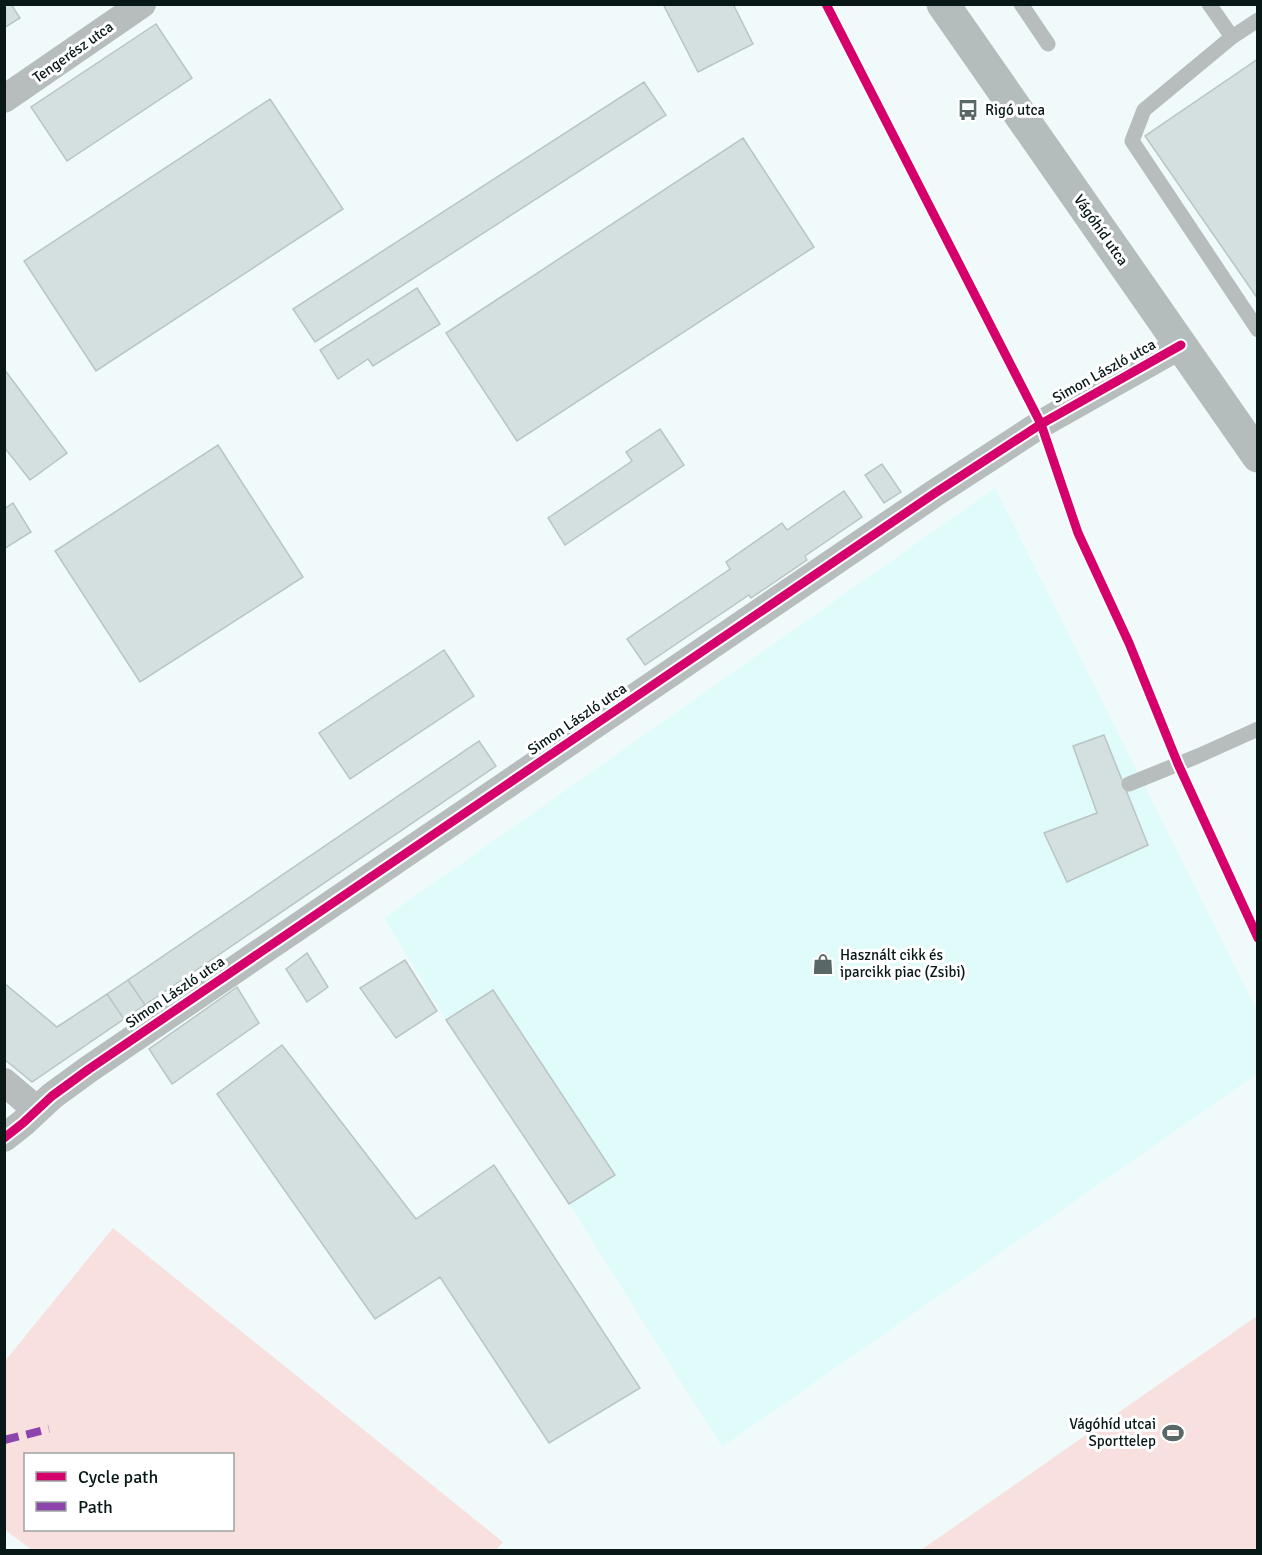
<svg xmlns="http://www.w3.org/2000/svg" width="1262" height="1555" font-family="Signika,sans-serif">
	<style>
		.built { fill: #dffcfb }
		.green { fill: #f8e0df; fill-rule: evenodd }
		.building { fill: #d3e0df; stroke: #b8c5c4; stroke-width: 1.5 }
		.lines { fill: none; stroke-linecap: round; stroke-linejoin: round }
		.lane { stroke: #b6bdbc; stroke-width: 15 }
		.street { stroke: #b6bdbc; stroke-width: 28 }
		.secondary { stroke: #b4bcbc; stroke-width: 33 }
		.quiet { stroke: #8e44ad; stroke-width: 8; stroke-dasharray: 15 8; stroke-linecap: butt }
		.cycleway-casing { stroke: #fff; stroke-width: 13 }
		.cycleway { stroke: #d6006c; stroke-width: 9 }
		.labels { text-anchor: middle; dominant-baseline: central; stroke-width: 6; stroke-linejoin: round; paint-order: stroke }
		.street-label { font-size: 15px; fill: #071817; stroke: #fff }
		.poi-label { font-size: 15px; fill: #071817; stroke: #fff; text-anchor: start }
	</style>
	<rect width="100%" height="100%" fill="#f1fafa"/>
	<!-- built -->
	<path class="built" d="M 995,488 L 1257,1010 L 1257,1074 L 722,1447 L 569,1204 L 446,1020 L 384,918 Z"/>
	<!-- green -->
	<path class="green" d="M 113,1228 L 503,1542 L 496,1550 L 32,1550 L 5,1530 L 5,1361 ZM 26,1454 L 232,1454 L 232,1530 L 26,1530 Z
		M 1257,1316 L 1257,1550 L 921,1550 Z"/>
	<!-- building -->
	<path class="building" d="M 4,4 L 11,4 L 20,18 L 4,28 Z
		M 663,4 L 733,4 L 753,44 L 698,72 Z
		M 156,24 L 192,78 L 67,161 L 31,107 Z
		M 1258,59 L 1258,299 L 1145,136 Z
		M 644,82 L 666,115 L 315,342 L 293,309 Z
		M 270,99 L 343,209 L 96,371 L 24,261 Z
		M 743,138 L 814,247 L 517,441 L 446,333 Z
		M 417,288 L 440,324 L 373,366 L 368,359 L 338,379 L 320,350 Z
		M 4,369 L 67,453 L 30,480 L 4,447 Z
		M 660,429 L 684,465 L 565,545 L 548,518 L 632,461 L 626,452 Z
		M 218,445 L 303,577 L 140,682 L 55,551 Z
		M 882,464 L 901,492 L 884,503 L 865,475 Z
		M 844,491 L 862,517 L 805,556 L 807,560 L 751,598 L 749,595 L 645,665 L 627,639 L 730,569 L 726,562 L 782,523 L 787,530 Z
		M 13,503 L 31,532 L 4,549 L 4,509 Z
		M 444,650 L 474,696 L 350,779 L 319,733 Z
		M 1104,735 L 1148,845 L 1067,882 L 1044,833 L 1097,813 L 1073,746 Z
		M 479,741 L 496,766 L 145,1005 L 128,980 Z
		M 307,953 L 328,987 L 307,1002 L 286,969 Z
		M 405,960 L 437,1011 L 396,1038 L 360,988 Z
		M 128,980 L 145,1005 L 124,1019 L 107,994 Z
		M 4,983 L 57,1027 L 107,994 L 124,1019 L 32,1082 L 4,1059 Z
		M 237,987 L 259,1023 L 172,1084 L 149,1049 Z
		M 493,990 L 615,1175 L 569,1204 L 446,1020 Z
		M 282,1045 L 416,1219 L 494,1165 L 640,1388 L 549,1443 L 440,1277 L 375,1319 L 217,1094 Z"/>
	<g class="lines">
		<!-- lane -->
		<path class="lane" d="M 1021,4 L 1048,44
			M 1209,4 L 1232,37
			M 1258,20 L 1232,37 L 1144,110 L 1132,141 L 1258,330
			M 1129,784 L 1198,756 L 1258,729"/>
		<!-- street -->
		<path class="street" d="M 4,99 L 142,4
			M 4,1082 L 37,1110
			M 4,1138 L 23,1123 L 52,1096 L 89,1069 L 935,493 L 1041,424 L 1181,345"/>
		<!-- secondary -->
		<path class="secondary" d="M 943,4 L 1258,456"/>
		<!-- quiet -->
		<path class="quiet" d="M 4,1440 L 49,1429"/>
		<defs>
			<path id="cycleway" d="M 826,4 L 1041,424 L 1078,533 L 1129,643 L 1178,764 L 1258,938
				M 4,1138 L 23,1123 L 52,1096 L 89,1069 L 935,493 L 1041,424 L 1181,345"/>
		</defs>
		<!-- cycleway casing -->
		<use href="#cycleway" class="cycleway-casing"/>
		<!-- cycleway -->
		<use href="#cycleway" class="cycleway"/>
	</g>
	<!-- icons -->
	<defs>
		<symbol id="bus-bare" viewBox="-9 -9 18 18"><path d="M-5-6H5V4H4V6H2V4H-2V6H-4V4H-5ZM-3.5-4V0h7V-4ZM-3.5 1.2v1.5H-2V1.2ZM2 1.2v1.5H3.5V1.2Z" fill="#596766" stroke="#fff" stroke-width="2.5" paint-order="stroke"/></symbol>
		<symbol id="shop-bare" viewBox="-9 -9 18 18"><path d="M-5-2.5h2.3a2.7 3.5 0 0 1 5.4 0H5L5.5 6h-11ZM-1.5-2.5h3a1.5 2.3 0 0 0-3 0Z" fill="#596766" stroke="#fff" stroke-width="2.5" paint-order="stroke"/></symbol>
		<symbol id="stadium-bare" viewBox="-9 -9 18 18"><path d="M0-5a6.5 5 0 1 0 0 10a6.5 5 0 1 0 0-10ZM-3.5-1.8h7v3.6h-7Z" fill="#596766" stroke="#fff" stroke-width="2.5" paint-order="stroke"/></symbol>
	</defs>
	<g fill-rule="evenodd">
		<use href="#bus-bare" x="953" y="95" width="30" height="30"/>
		<use href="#shop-bare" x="808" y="949" width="30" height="30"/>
		<use href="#stadium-bare" x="1158" y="1418" width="30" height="30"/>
	</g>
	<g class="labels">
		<!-- street labels -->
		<g class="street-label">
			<text transform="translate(73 52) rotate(-35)">Tengerész utca</text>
			<text transform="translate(1101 230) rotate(55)">Vágóhíd utca</text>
			<text transform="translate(1104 371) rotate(-29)">Simon László utca</text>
			<text transform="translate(577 719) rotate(-34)">Simon László utca</text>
			<text transform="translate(175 992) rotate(-34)">Simon László utca</text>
		</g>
		<!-- poi labels -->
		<g class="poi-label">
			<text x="985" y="110">Rigó utca</text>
			<text x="840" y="955">Használt cikk és<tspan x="840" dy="17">iparcikk piac (Zsibi)</tspan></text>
			<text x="1156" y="1424" text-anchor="end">Vágóhíd utcai<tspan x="1156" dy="17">Sporttelep</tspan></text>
		</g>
	</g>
	<!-- border -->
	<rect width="1262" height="1555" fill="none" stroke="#071817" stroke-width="12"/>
	<!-- legend -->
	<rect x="24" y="1453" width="210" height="78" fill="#ffffff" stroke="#9ca3a2" stroke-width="1.5"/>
	<rect x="36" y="1472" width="30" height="9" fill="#d6006c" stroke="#9ca3a2" stroke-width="1.5"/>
	<text x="78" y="1483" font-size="18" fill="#071817">Cycle path</text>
	<rect x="36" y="1502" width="30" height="9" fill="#8e44ad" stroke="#9ca3a2" stroke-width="1.5"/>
	<text x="78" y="1513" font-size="18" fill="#071817">Path</text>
</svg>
